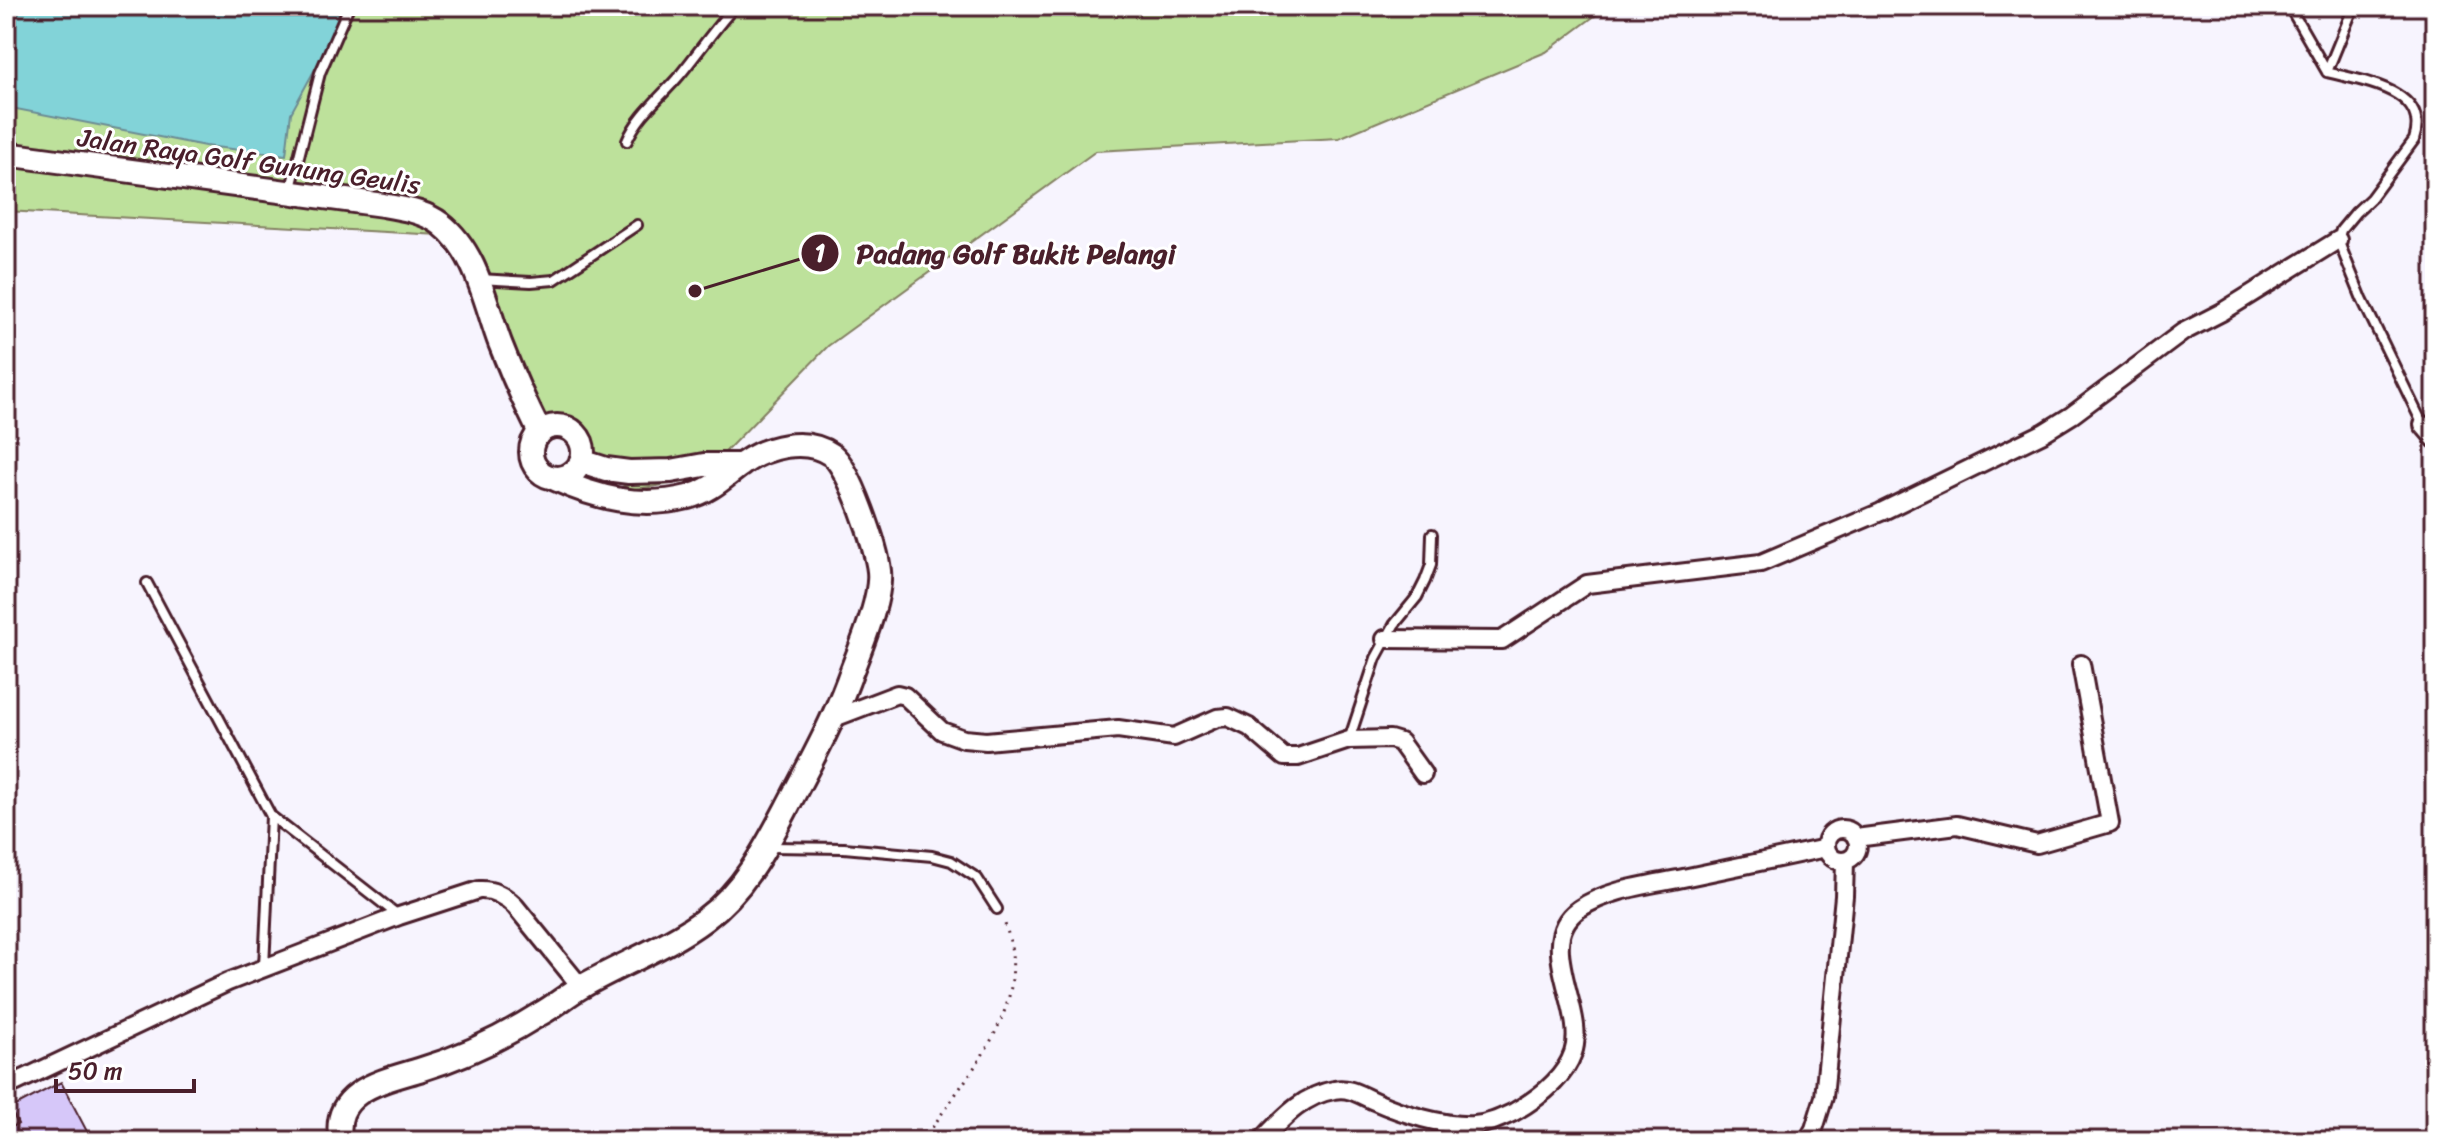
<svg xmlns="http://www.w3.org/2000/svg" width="2441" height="1147" font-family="Sriracha,sans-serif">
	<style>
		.green { fill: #bde19b; stroke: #848063; stroke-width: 2 }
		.water { fill: #82d3d8; stroke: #6c8b93; stroke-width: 2 }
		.building { fill: #d6c7f9; stroke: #4a1f2b; stroke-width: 2 }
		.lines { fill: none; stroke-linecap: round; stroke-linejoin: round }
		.service-casing { stroke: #4a1f2b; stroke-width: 14 }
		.minor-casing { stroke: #4a1f2b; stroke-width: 22 }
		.secondary-casing { stroke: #4a1f2b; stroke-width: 28 }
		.path { stroke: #4a1f2b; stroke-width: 3; stroke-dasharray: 2 6; stroke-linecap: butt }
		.service { stroke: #fff; stroke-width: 8 }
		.minor { stroke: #fff; stroke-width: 16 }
		.secondary { stroke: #fff; stroke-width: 22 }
		.labels { text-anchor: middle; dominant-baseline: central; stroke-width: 6; stroke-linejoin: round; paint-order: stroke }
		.street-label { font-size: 26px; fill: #4a1f2b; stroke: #fff }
		.leader { fill: none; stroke: #4a1f2b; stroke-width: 3 }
		.callout-dot { fill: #4a1f2b; stroke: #fff; stroke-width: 3 }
		.mark-label { font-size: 24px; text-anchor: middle; font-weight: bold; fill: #fff }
		.callout-label { font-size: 28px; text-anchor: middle; font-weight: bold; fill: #4a1f2b; stroke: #fff; stroke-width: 6; stroke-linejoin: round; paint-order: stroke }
	</style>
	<rect width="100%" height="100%" fill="#f7f4fe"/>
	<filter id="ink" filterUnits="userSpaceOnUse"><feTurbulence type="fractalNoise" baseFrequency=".0125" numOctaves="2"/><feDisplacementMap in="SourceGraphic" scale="16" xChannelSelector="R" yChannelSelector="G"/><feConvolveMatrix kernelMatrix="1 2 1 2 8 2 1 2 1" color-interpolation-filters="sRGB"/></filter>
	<g filter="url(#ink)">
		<!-- green -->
		<path class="green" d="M 6,6 L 1608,6 L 1546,52 L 1339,138 L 1096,151 L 828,346 L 698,480 L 629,490 L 545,416 L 458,236 L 6,211 Z"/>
		<!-- water -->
		<path class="water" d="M 6,6 L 345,6 L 327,47 L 291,113 L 286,155 L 205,146 L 6,107 Z"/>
		<!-- building -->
		<path class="building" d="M 61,1082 L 92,1141 L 11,1141 L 6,1130 L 18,1124 L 10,1109 Z"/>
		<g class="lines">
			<defs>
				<path id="service" d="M 2289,6 L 2327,72
					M 2354,6 L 2327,72 C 2360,81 2431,89 2414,140 L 2371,198 L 2356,212 L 2341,230 L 2338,240 L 2362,299 L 2423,425
					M 627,141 C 638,115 661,97 679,76 C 698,53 715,28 735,6
					M 290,192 L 320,73 L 349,6
					M 479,279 L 531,282 L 554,280 L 637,225
					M 147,583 L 271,816 L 399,916
					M 1349,740 L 1376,658 L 1394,625 L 1417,597 L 1425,581 L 1431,565 L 1432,534
					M 771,847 L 844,848 L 932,856 L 951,861 L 977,878 L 997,909
					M 264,967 L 271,816"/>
				<path id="minor" d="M 2423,425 L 2435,439
					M 1385,639 L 1502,640 L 1587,584 L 1761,563 L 1881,512 L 2043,433 L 2072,415 L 2183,332 L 2222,312 L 2338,240
					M 834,718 L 897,694 L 905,696 L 942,731 L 964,739 L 986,741 L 1118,729 L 1174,737 L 1217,718 L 1228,717 L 1249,727 L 1284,757 L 1298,757 L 1349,740 L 1390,739 L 1400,742 L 1423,774
					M1826 845a16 16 0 1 1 32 0a16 16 0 1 1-32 0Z
					M 1856,838 L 1957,825 L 2037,844 L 2110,823 L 2081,664
					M 6,1087 L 228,982 L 399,916 L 479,890 C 494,889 505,896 515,906 L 581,987
					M 1261,1141 C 1282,1119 1303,1095 1334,1090 C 1350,1087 1360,1095 1374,1101 C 1401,1113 1444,1127 1474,1125 C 1489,1124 1501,1118 1514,1112 C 1537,1099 1564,1079 1573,1053 C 1588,1010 1532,942 1579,909 C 1608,889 1649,885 1683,878 C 1731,868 1778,858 1826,848
					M 1807,1141 L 1814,1129 L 1824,1097 L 1844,896 L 1845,861"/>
				<path id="secondary" d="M 6,154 L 383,205 C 403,209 424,211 441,224 C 477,252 485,303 500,343 C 512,374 525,403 540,433
					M531 452a26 26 0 1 1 52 0a26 26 0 1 1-52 0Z
					M 581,461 L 606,469 L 629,472 L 671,471 L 704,465 L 741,465
					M 341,1141 C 330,1091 383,1081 419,1070 C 462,1057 502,1038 540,1014 C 555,1006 568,994 583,986 C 623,963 668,947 705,919 C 747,888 769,841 793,796 C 813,758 833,721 848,681 C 858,653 882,600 879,571 C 877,549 850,468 832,455 C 805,436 766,447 742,464 C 724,477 711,491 688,497 C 640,509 596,498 553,478"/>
			</defs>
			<!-- service casing -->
			<use href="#service" class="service-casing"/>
			<!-- minor casing -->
			<use href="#minor" class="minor-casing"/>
			<!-- secondary casing -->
			<use href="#secondary" class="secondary-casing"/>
			<!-- path -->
			<path class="path" d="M 924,1141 C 966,1071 1039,1008 1003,919"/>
			<!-- service -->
			<use href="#service" class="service"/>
			<!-- minor -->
			<use href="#minor" class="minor"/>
			<!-- secondary -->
			<use href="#secondary" class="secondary"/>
		</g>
	</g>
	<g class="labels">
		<!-- street labels -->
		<g class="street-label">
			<text transform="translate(249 161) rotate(8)">Jalan Raya Golf Gunung Geulis</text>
		</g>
	</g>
	<!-- callouts -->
	<path class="leader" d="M695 291L820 253"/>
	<g class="callout-dot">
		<circle cx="695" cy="291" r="8"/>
		<circle cx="820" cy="253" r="20"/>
	</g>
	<g class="mark-label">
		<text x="820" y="261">1</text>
	</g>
	<g class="callout-label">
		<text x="1016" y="263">Padang Golf Bukit Pelangi</text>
	</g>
	<!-- margin -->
	<rect width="2441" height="1147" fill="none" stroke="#fff" stroke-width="32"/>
	<rect x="16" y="16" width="2409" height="1115" fill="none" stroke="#4a1f2b" stroke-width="3" filter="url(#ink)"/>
	<!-- scale -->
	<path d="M56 1079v12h138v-12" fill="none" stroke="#4a1f2b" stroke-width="4"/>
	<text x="68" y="1079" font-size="24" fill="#4a1f2b" stroke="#ffffff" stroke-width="6" paint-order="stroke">50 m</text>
</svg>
